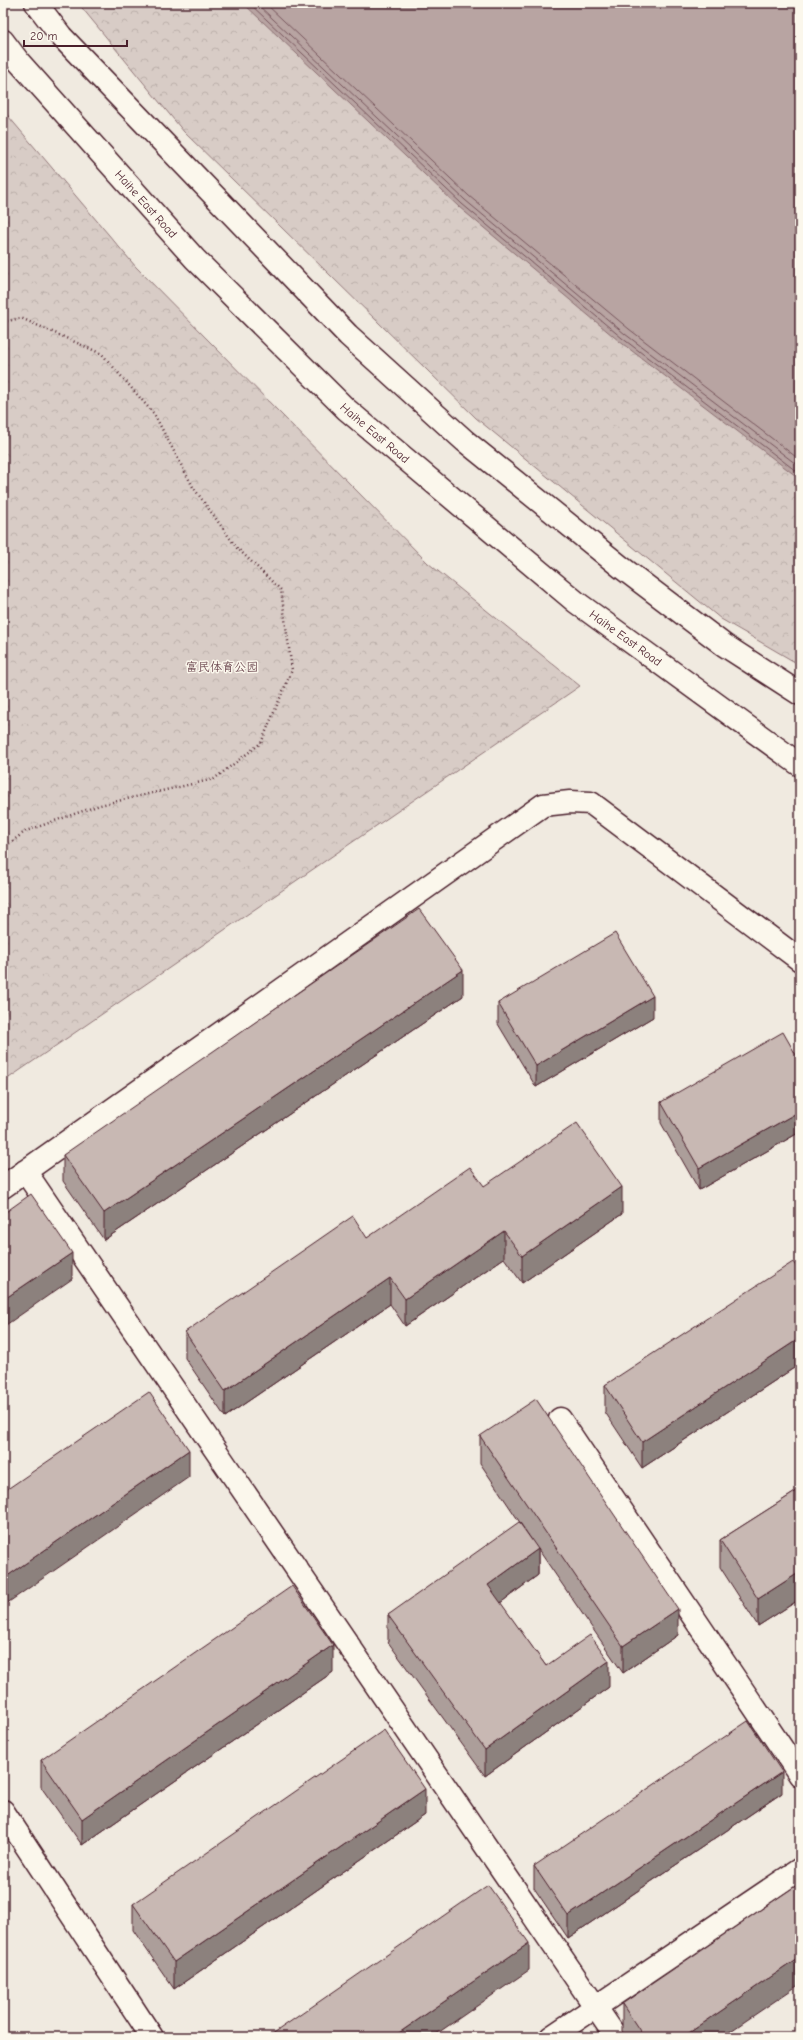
<svg xmlns="http://www.w3.org/2000/svg" width="803" height="2040" font-family="'Comic Neue','LXGW WenKai TC',sans-serif">
	<style>
		.park { fill: url(#park-crowns); stroke: #917678 }
		.water { fill: #b8a4a2; stroke: #8c6f72 }
		.lines { fill: none; stroke-linecap: round; stroke-linejoin: round }
		.shore { stroke: #76545b; stroke-width: 1 }
		.minor-casing { stroke: #4a1f2b; stroke-width: 25 }
		.secondary-casing { stroke: #4a1f2b; stroke-width: 25 }
		.path { stroke: #4a1f2b; stroke-width: 2.5; stroke-dasharray: 1 3; stroke-linecap: butt }
		.minor { stroke: #fbf7ec; stroke-width: 22 }
		.secondary { stroke: #fbf7ec; stroke-width: 22 }
		.wall { fill: #ac9e9a; stroke: #4a1f2b }
		.shaded-wall { fill: #8c817d; stroke: #4a1f2b }
		.building { fill: #c8b8b3; stroke: #4a1f2b }
		.labels { text-anchor: middle; dominant-baseline: central; stroke-width: 3; stroke-linejoin: round; paint-order: stroke }
		.street-label { font-size: 12px; fill: #4a1f2b; stroke: #fbf7ec }
		.park-label { font-size: 12px; fill: #6e4a52; stroke: #fbf7ec }
	</style>
	<defs>
		<pattern id="park-crowns" width="20" height="18" patternUnits="userSpaceOnUse"><rect width="20" height="18" fill="#d8ccc6"/><path d="M2 6a3 3 0 1 1 6 0M12 15a3 3 0 1 1 6 0" fill="none" stroke="#bbafaa"/></pattern>
	</defs>
	<rect width="100%" height="100%" fill="#f0eae0"/>
	<filter id="ink" filterUnits="userSpaceOnUse"><feTurbulence type="fractalNoise" baseFrequency=".025" numOctaves="2"/><feDisplacementMap in="SourceGraphic" scale="8" xChannelSelector="R" yChannelSelector="G"/><feConvolveMatrix kernelMatrix="1 2 1 2 8 2 1 2 1" color-interpolation-filters="sRGB"/></filter>
	<g filter="url(#ink)">
		<!-- park -->
		<path class="park" d="M 78,3 L 800,3 L 800,665 L 721,619 L 476,418 L 184,132 Z
			M 3,110 L 136,267 L 428,563 L 580,686 L 3,1082 Z"/>
		<!-- water -->
		<path class="water" d="M 243,3 L 800,3 L 800,479 L 619,341 L 459,207 Z"/>
		<g class="lines">
			<!-- shore -->
			<path class="shore" d="M 249,3 L 462,204 L 622,338 L 800,474
				M 256,3 L 465,200 L 625,334 L 800,467
				M 265,3 L 469,196 L 629,329 L 800,460"/>
			<defs>
				<path id="minor" d="M 25,1171 L 616,2037
					M 3,1187 L 543,805 L 570,802 L 591,803 L 800,960
					M 560,1419 L 800,1775
					M 3,1811 L 152,2037
					M 551,2037 L 800,1869"/>
				<g id="secondary">
					<path d="M 36,3 L 61,36 L 348,335 L 465,441 L 621,567 L 724,645 L 800,694"/>
					<path id="s1" d="M 3,41 L 19,62 L 195,259 L 346,409 L 576,602 L 800,765"/>
				</g>
			</defs>
			<!-- minor casing -->
			<use href="#minor" class="minor-casing"/>
			<!-- secondary casing -->
			<use href="#secondary" class="secondary-casing"/>
			<!-- path -->
			<path class="path" d="M 3,322 L 21,318 L 102,354 L 154,414 L 193,487 L 237,548 L 281,590 L 292,670 L 261,743 L 214,779 L 100,805 L 26,831 L 3,848"/>
			<!-- minor -->
			<use href="#minor" class="minor"/>
			<!-- secondary -->
			<use href="#secondary" class="secondary"/>
		</g>
		<!-- wall -->
		<path class="wall" d="M 463,996 L 104,1240 L 63,1181 L 63,1155 Z
			M 498,1003 L 653,1017 L 536,1087 L 498,1024 Z
			M 800,1062 L 800,1132 L 699,1190 L 661,1123 L 661,1102 Z
			M 484,1186 L 622,1214 L 522,1283 L 504,1258 L 405,1326 L 390,1304 L 225,1417 L 185,1358 L 185,1332 L 367,1238 Z
			M 800,1272 L 800,1364 L 642,1468 L 605,1412 L 605,1385 Z
			M 480,1436 L 678,1635 L 623,1673 L 538,1549 L 538,1575 L 500,1603 L 546,1666 L 609,1687 L 485,1776 L 388,1642 L 388,1615 L 531,1539 L 480,1463 Z
			M 800,1489 L 800,1599 L 758,1626 L 720,1567 L 720,1540 Z
			M 333,1672 L 82,1845 L 41,1787 L 41,1760 Z
			M 782,1793 L 568,1938 L 534,1888 L 534,1866 Z
			M 425,1815 L 174,1989 L 133,1930 L 133,1904 Z
			M 622,2004 L 722,2037 L 626,2037 L 622,2031 Z"/>
		<!-- shaded-wall -->
		<path class="shaded-wall" d="M 463,970 L 463,996 L 104,1240 L 104,1213 Z
			M 653,996 L 653,1017 L 536,1087 L 536,1066 Z
			M 800,1111 L 800,1132 L 699,1190 L 699,1168 Z
			M 622,1187 L 622,1214 L 522,1283 L 522,1256 Z
			M 504,1231 L 504,1258 L 405,1326 L 405,1299 Z
			M 72,1253 L 72,1279 L 3,1327 L 3,1300 Z
			M 390,1278 L 390,1304 L 225,1417 L 225,1391 Z
			M 800,1338 L 800,1364 L 642,1468 L 642,1442 Z
			M 189,1450 L 189,1477 L 3,1606 L 3,1579 Z
			M 538,1549 L 538,1575 L 488,1612 L 488,1585 Z
			M 800,1572 L 800,1599 L 758,1626 L 758,1599 Z
			M 678,1609 L 678,1635 L 623,1673 L 623,1646 Z
			M 333,1645 L 333,1672 L 82,1845 L 82,1819 Z
			M 609,1661 L 609,1687 L 485,1776 L 485,1750 Z
			M 782,1772 L 782,1793 L 568,1938 L 568,1916 Z
			M 425,1789 L 425,1815 L 174,1989 L 174,1962 Z
			M 529,1943 L 529,1970 L 432,2037 L 393,2037 Z
			M 800,1957 L 800,1984 L 722,2037 L 683,2037 Z"/>
		<!-- building -->
		<path class="building" d="M 419,909 L 463,970 L 104,1213 L 63,1155 Z
			M 615,933 L 653,996 L 536,1066 L 498,1003 Z
			M 783,1032 L 800,1062 L 800,1111 L 699,1168 L 661,1102 Z
			M 577,1123 L 622,1187 L 522,1256 L 504,1231 L 405,1299 L 390,1278 L 225,1391 L 185,1332 L 353,1216 L 367,1238 L 470,1167 L 484,1186 Z
			M 31,1194 L 72,1253 L 3,1300 L 3,1214 Z
			M 793,1262 L 800,1272 L 800,1338 L 642,1442 L 605,1385 Z
			M 149,1392 L 189,1450 L 3,1579 L 3,1492 Z
			M 536,1399 L 678,1609 L 623,1646 L 480,1436 Z
			M 800,1489 L 800,1572 L 758,1599 L 720,1540 Z
			M 519,1522 L 538,1549 L 488,1585 L 546,1666 L 590,1635 L 609,1661 L 485,1750 L 388,1615 Z
			M 292,1586 L 333,1645 L 82,1819 L 41,1760 Z
			M 748,1721 L 782,1772 L 568,1916 L 534,1866 Z
			M 384,1730 L 425,1789 L 174,1962 L 133,1904 Z
			M 800,1883 L 800,1957 L 683,2037 L 644,2037 L 622,2004 Z
			M 488,1885 L 529,1943 L 393,2037 L 268,2037 Z"/>
	</g>
	<g class="labels">
		<!-- street labels -->
		<g class="street-label">
			<text stroke="none"><textPath href="#s1" startOffset="217">Haihe East Road</textPath></text>
			<text stroke="none"><textPath href="#s1" startOffset="541">Haihe East Road</textPath></text>
			<text stroke="none"><textPath href="#s1" startOffset="865">Haihe East Road</textPath></text>
		</g>
		<!-- park labels -->
		<g class="park-label">
			<text x="222" y="667">富民体育公园</text>
		</g>
	</g>
	<!-- margin -->
	<rect width="803" height="2040" fill="none" stroke="#fbf7ec" stroke-width="16"/>
	<rect x="8" y="8" width="787" height="2024" fill="none" stroke="#4a1f2b" stroke-width="1.5" filter="url(#ink)"/>
	<!-- scale -->
	<path d="M24 40v6h103v-6" fill="none" stroke="#4a1f2b" stroke-width="2"/>
	<text x="30" y="40" font-size="12" fill="#4a1f2b" stroke="#fbf7ec" stroke-width="3" paint-order="stroke">20 m</text>
</svg>
